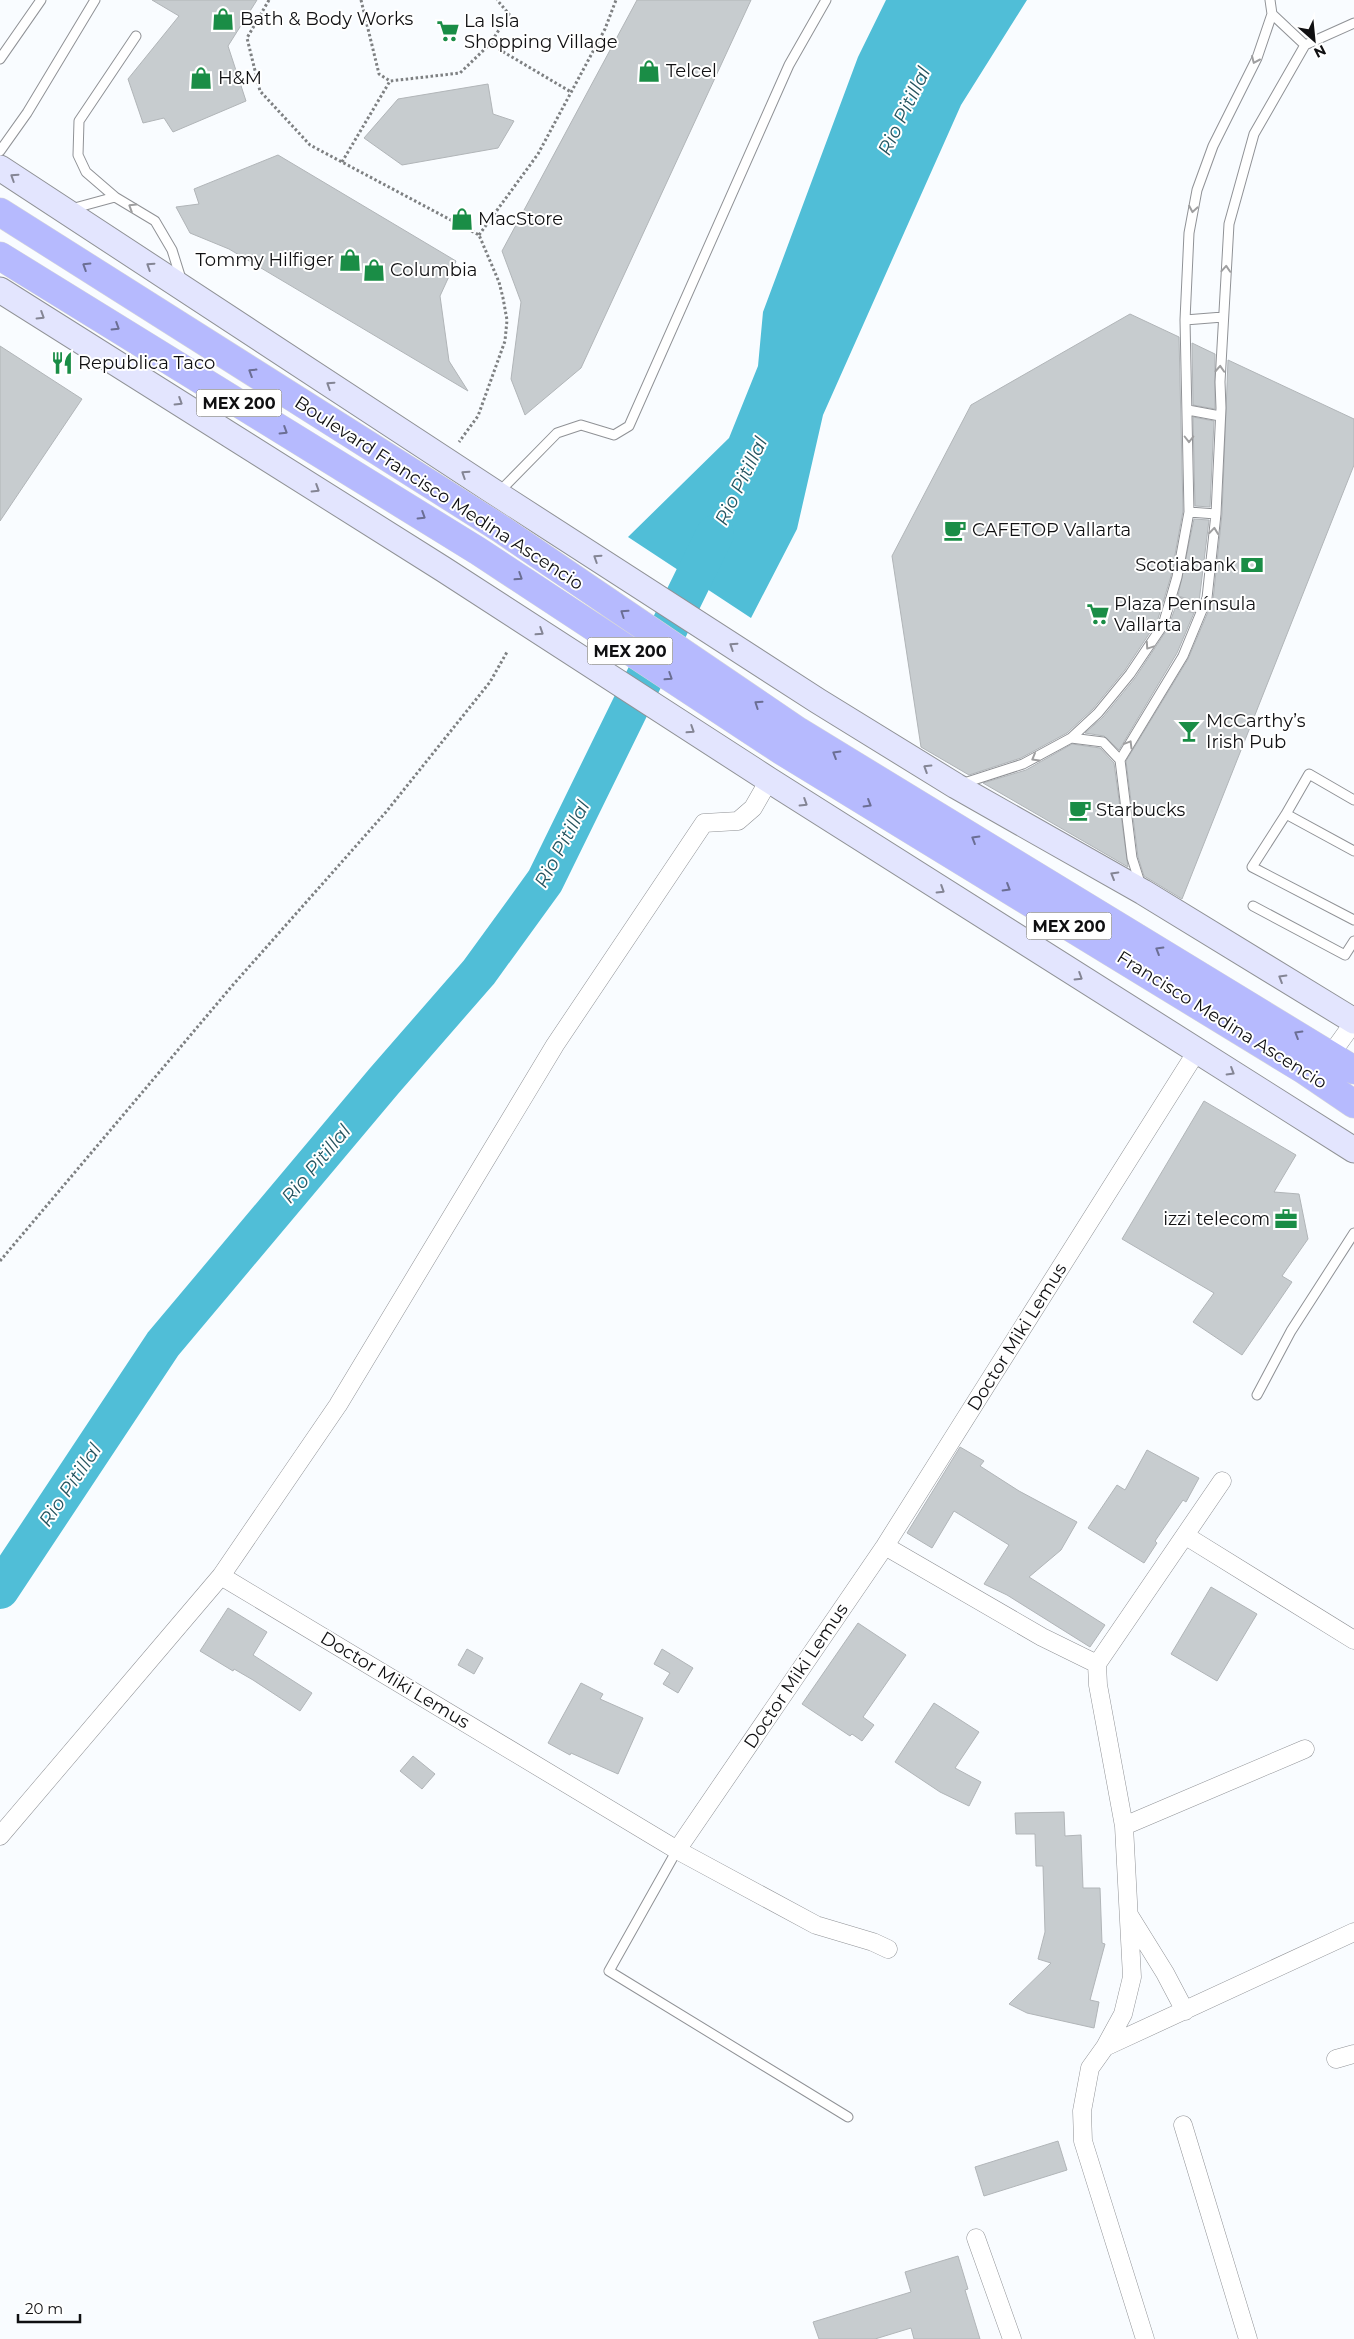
<svg xmlns="http://www.w3.org/2000/svg" width="1354" height="2339" font-family="Montserrat,sans-serif">
	<style>
		.water { fill: #50bed7 }
		.lines { fill: none; stroke-linecap: round; stroke-linejoin: round }
		.river { stroke: #50bed7; stroke-width: 38 }
		.building { fill: #c7cccf; stroke: #b1b5b8 }
		.service-casing { stroke: #909296; stroke-width: 11 }
		.minor-casing { stroke: #909296; stroke-width: 19 }
		.secondary-casing { stroke: #909296; stroke-width: 27 }
		.trunk-casing { stroke: #d9d9d9; stroke-width: 29 }
		.path { stroke: #7e8082; stroke-width: 3; stroke-dasharray: 2.5 2.5; stroke-linecap: butt }
		.service { stroke: #fff; stroke-width: 9 }
		.minor { stroke: #fff; stroke-width: 18 }
		.secondary { stroke: #e3e5fe; stroke-width: 25 }
		.trunk { stroke: #b6bafe; stroke-width: 28 }
		.oneway { stroke: #9f9fa0 }
		.oneway2 { stroke: #848594 }
		.oneway3 { stroke: #6b6e94 }
		.labels { text-anchor: middle; dominant-baseline: central; stroke-width: 4; stroke-linejoin: round; paint-order: stroke }
		.shield { fill: #fff; stroke: #585859; stroke-width: 1 }
		.shield-label { font-size: 16px; font-weight: bold; fill: #101012 }
		.poi-label { font-size: 18px; fill: #101012; stroke: #fff; text-anchor: start }
		.street-label { font-size: 18px; fill: #101012; stroke: #fff }
		.water-label { font-size: 19px; font-style: italic; fill: #25545f; stroke: #fff }
	</style>
	<rect width="100%" height="100%" fill="#f9fcff"/>
	<!-- water -->
	<path class="water" d="M 886,0 L 1027,0 L 961,105 L 823,415 L 797,529 L 751,618 L 628,537 L 729,438 L 758,366 L 763,312 L 858,57 Z"/>
	<g class="lines">
		<!-- river -->
		<path class="river" d="M 0,1590 L 163,1344 L 384,1081 L 479,972 L 545,881 L 715,534"/>
	</g>
	<!-- building -->
	<path class="building" d="M 152,0 L 257,0 L 228,46 L 246,101 L 173,132 L 164,118 L 143,123 L 128,79 L 179,16 Z
		M 637,0 L 751,0 L 581,368 L 525,415 L 511,379 L 521,302 L 502,251 Z
		M 488,84 L 493,114 L 514,121 L 498,148 L 402,165 L 364,138 L 398,99 Z
		M 278,155 L 456,261 L 440,296 L 449,361 L 468,391 L 229,249 L 190,233 L 176,207 L 199,204 L 194,189 Z
		M 1130,314 L 1179,337 L 1183,511 L 1171,576 L 1157,622 L 1125,670 L 1093,709 L 1067,733 L 1021,758 L 969,775 L 921,747 L 892,556 L 971,405 Z
		M 1192,343 L 1215,354 L 1215,409 L 1193,405 Z
		M 0,346 L 82,399 L 0,521 Z
		M 1228,360 L 1354,419 L 1354,465 L 1182,899 L 1144,876 L 1138,857 L 1126,761 L 1188,659 L 1213,600 L 1222,514 Z
		M 1193,417 L 1214,421 L 1210,507 L 1195,506 Z
		M 1194,519 L 1209,520 L 1199,602 L 1178,596 Z
		M 1175,608 L 1194,613 L 1177,653 L 1119,750 L 1104,736 L 1085,733 L 1103,717 L 1135,678 L 1168,628 Z
		M 1072,744 L 1100,748 L 1114,763 L 1128,867 L 983,783 L 1026,770 Z
		M 1204,1101 L 1296,1155 L 1274,1192 L 1299,1194 L 1308,1239 L 1282,1276 L 1292,1282 L 1242,1355 L 1193,1322 L 1214,1293 L 1122,1239 Z
		M 960,1447 L 984,1461 L 980,1466 L 1019,1491 L 1077,1522 L 1061,1550 L 1029,1577 L 1105,1625 L 1090,1647 L 1007,1595 L 984,1584 L 1009,1545 L 954,1511 L 932,1548 L 907,1533 Z
		M 1147,1450 L 1199,1478 L 1186,1502 L 1183,1500 L 1155,1541 L 1157,1543 L 1144,1563 L 1088,1528 L 1117,1485 L 1125,1490 Z
		M 1211,1587 L 1257,1614 L 1217,1681 L 1171,1654 Z
		M 228,1608 L 267,1632 L 253,1655 L 312,1693 L 300,1711 L 253,1680 L 234,1669 L 233,1671 L 200,1651 Z
		M 858,1623 L 906,1655 L 863,1717 L 874,1725 L 862,1741 L 852,1734 L 850,1736 L 802,1704 Z
		M 467,1649 L 483,1658 L 474,1674 L 458,1665 Z
		M 662,1649 L 693,1668 L 678,1693 L 663,1684 L 670,1673 L 654,1664 Z
		M 581,1683 L 603,1694 L 600,1699 L 643,1718 L 618,1774 L 571,1753 L 570,1755 L 548,1743 Z
		M 934,1703 L 979,1732 L 955,1768 L 981,1782 L 969,1806 L 940,1792 L 895,1762 Z
		M 413,1756 L 435,1774 L 422,1789 L 400,1771 Z
		M 1064,1812 L 1065,1836 L 1081,1835 L 1083,1888 L 1100,1888 L 1102,1943 L 1105,1944 L 1090,2000 L 1099,2002 L 1094,2028 L 1027,2013 L 1009,2004 L 1051,1963 L 1038,1959 L 1045,1932 L 1043,1866 L 1036,1866 L 1035,1834 L 1016,1834 L 1015,1813 Z
		M 1058,2141 L 1067,2170 L 984,2196 L 975,2167 Z
		M 958,2256 L 968,2289 L 965,2290 L 980,2339 L 914,2339 L 911,2328 L 875,2339 L 819,2339 L 813,2322 L 911,2292 L 905,2272 Z"/>
	<g class="lines">
		<defs>
			<path id="service" d="M 1272,14 L 1305,45
				M 0,59 L 41,0
				M 0,151 L 27,113 L 95,0
				M 115,197 L 86,172 L 78,155 L 79,121 L 136,36
				M 71,209 L 115,197 L 155,221 L 172,250 L 182,282
				M 1185,320 L 1223,317
				M 1188,410 L 1220,416
				M 499,492 L 557,433 L 581,425 L 614,435 L 629,426 L 789,65 L 826,0
				M 1189,512 L 1216,514
				M 1170,600 L 1202,609
				M 1071,738 L 1103,742 L 1120,760
				M 961,784 L 1023,764 L 1071,738 L 1098,713 L 1130,674 L 1163,625 L 1177,577 L 1189,512 L 1185,320 L 1189,233 L 1197,190 L 1213,146 L 1257,58 L 1272,14 L 1270,0
				M 1354,800 L 1309,774 L 1286,814 L 1354,851
				M 1286,814 L 1252,867 L 1354,920
				M 1141,886 L 1132,858 L 1120,760 L 1183,656 L 1207,598 L 1216,514 L 1221,408 L 1220,382 L 1229,224 L 1254,134 L 1305,45 L 1354,23
				M 1253,906 L 1345,955 L 1354,941
				M 1257,1395 L 1291,1331 L 1354,1233
				M 677,1850 L 609,1971 L 848,2117"/>
			<path id="minor" d="M 1324,1064 L 1354,1022
				M 1186,1536 L 1354,1640
				M 885,1546 L 1042,1637 L 1097,1664 L 1098,1685 L 1124,1826 L 1132,1977 L 1123,2014 L 1105,2047 L 1090,2068 L 1082,2111 L 1083,2141 L 1145,2339
				M 221,1576 L 677,1850 L 885,1546 L 1197,1051
				M 1097,1664 L 1222,1481
				M 1124,1826 L 1305,1749
				M 0,1836 L 221,1576 L 338,1405 L 555,1045 L 704,823 L 738,821 L 753,808 L 769,780
				M 677,1850 L 816,1925 L 873,1942 L 888,1949
				M 1129,1915 L 1165,1973 L 1185,2011
				M 1105,2047 L 1354,1932
				M 1336,2059 L 1354,2054
				M 1183,2125 L 1248,2339
				M 976,2238 L 1012,2339"/>
			<path id="secondary" d="M 0,168 L 491,490 L 818,701 L 956,786 L 1143,892 L 1354,1021
				M 0,290 L 443,569 L 769,780 L 1354,1150"/>
			<path id="trunk" d="M 0,212 L 501,529 L 798,731 L 1354,1070
				M 0,256 L 478,551 L 782,751 L 1304,1070 L 1354,1104"/>
		</defs>
		<!-- service casing -->
		<use href="#service" class="service-casing"/>
		<!-- minor casing -->
		<use href="#minor" class="minor-casing"/>
		<!-- secondary casing -->
		<use href="#secondary" class="secondary-casing"/>
		<!-- trunk casing -->
		<use href="#trunk" class="trunk-casing"/>
		<!-- path -->
		<path class="path" d="M 269,0 L 247,38 L 260,91 L 310,145 L 479,235 L 499,282 L 503,298 L 507,320 L 505,341 L 478,416 L 459,442
			M 361,0 L 379,74 L 390,81 L 460,73 L 490,44 L 509,14 L 497,0
			M 490,44 L 571,92
			M 342,162 L 390,81
			M 479,235 L 538,154 L 605,29 L 616,0
			M 0,1261 L 232,986 L 386,812 L 490,682 L 507,652"/>
		<!-- service -->
		<use href="#service" class="service"/>
		<!-- minor -->
		<use href="#minor" class="minor"/>
		<!-- secondary -->
		<use href="#secondary" class="secondary"/>
		<!-- trunk -->
		<use href="#trunk" class="trunk"/>
	</g>
	<!-- one-way arrows -->
	<defs><path id="oneway-chevron" d="M-2-3.5L2.5 0L-2 3.5" fill="none" stroke-width="1.6" stroke-linecap="round" stroke-linejoin="round" transform="scale(1.25)"/></defs>
	<g class="oneway">
		<use href="#oneway-chevron" transform="translate(1255 60) rotate(114)"/>
		<use href="#oneway-chevron" transform="translate(132 207) rotate(-148)"/>
		<use href="#oneway-chevron" transform="translate(1193 209) rotate(100)"/>
		<use href="#oneway-chevron" transform="translate(1226 269) rotate(-86)"/>
		<use href="#oneway-chevron" transform="translate(1220 369) rotate(-87)"/>
		<use href="#oneway-chevron" transform="translate(1189 439) rotate(90)"/>
		<use href="#oneway-chevron" transform="translate(1214 531) rotate(-84)"/>
		<use href="#oneway-chevron" transform="translate(1149 646) rotate(124)"/>
		<use href="#oneway-chevron" transform="translate(1129 744) rotate(-59)"/>
		<use href="#oneway-chevron" transform="translate(1035 758) rotate(150)"/>
	</g>
	<g class="oneway2">
		<use href="#oneway-chevron" transform="translate(14 177) rotate(-147)"/>
		<use href="#oneway-chevron" transform="translate(150 266) rotate(-147)"/>
		<use href="#oneway-chevron" transform="translate(41 316) rotate(32)"/>
		<use href="#oneway-chevron" transform="translate(330 385) rotate(-147)"/>
		<use href="#oneway-chevron" transform="translate(179 402) rotate(32)"/>
		<use href="#oneway-chevron" transform="translate(465 474) rotate(-147)"/>
		<use href="#oneway-chevron" transform="translate(316 489) rotate(32)"/>
		<use href="#oneway-chevron" transform="translate(597 558) rotate(-147)"/>
		<use href="#oneway-chevron" transform="translate(540 632) rotate(33)"/>
		<use href="#oneway-chevron" transform="translate(733 646) rotate(-147)"/>
		<use href="#oneway-chevron" transform="translate(691 730) rotate(33)"/>
		<use href="#oneway-chevron" transform="translate(927 768) rotate(-148)"/>
		<use href="#oneway-chevron" transform="translate(804 803) rotate(32)"/>
		<use href="#oneway-chevron" transform="translate(1114 875) rotate(-150)"/>
		<use href="#oneway-chevron" transform="translate(941 890) rotate(32)"/>
		<use href="#oneway-chevron" transform="translate(1079 977) rotate(32)"/>
		<use href="#oneway-chevron" transform="translate(1282 978) rotate(-149)"/>
		<use href="#oneway-chevron" transform="translate(1231 1072) rotate(31)"/>
	</g>
	<g class="oneway3">
		<use href="#oneway-chevron" transform="translate(86 266) rotate(-148)"/>
		<use href="#oneway-chevron" transform="translate(116 327) rotate(32)"/>
		<use href="#oneway-chevron" transform="translate(252 372) rotate(-148)"/>
		<use href="#oneway-chevron" transform="translate(284 431) rotate(32)"/>
		<use href="#oneway-chevron" transform="translate(422 516) rotate(32)"/>
		<use href="#oneway-chevron" transform="translate(519 577) rotate(33)"/>
		<use href="#oneway-chevron" transform="translate(624 613) rotate(-146)"/>
		<use href="#oneway-chevron" transform="translate(669 677) rotate(33)"/>
		<use href="#oneway-chevron" transform="translate(758 704) rotate(-146)"/>
		<use href="#oneway-chevron" transform="translate(836 754) rotate(-149)"/>
		<use href="#oneway-chevron" transform="translate(868 804) rotate(31)"/>
		<use href="#oneway-chevron" transform="translate(975 839) rotate(-149)"/>
		<use href="#oneway-chevron" transform="translate(1007 888) rotate(31)"/>
		<use href="#oneway-chevron" transform="translate(1159 950) rotate(-149)"/>
		<use href="#oneway-chevron" transform="translate(1298 1034) rotate(-149)"/>
	</g>
	<!-- icons -->
	<defs>
		<symbol id="shop-bare" viewBox="-9 -9 18 18"><path d="M-5-2.5h2.3a2.7 3.5 0 0 1 5.4 0H5L5.5 6h-11ZM-1.5-2.5h3a1.5 2.3 0 0 0-3 0Z" fill="#1a8d46" stroke="#fff" stroke-width="2.5" paint-order="stroke"/></symbol>
		<symbol id="supermarket-bare" viewBox="-9 -9 18 18"><path d="M-6-5.5h2.5l.6 2H6L4.5 2H-2.5L-4.4-4H-6ZM-1.5 3.2a1.3 1.3 0 1 0 .1 0ZM3 3.2a1.3 1.3 0 1 0 .1 0Z" fill="#1a8d46" stroke="#fff" stroke-width="2.5" paint-order="stroke"/></symbol>
		<symbol id="restaurant-bare" viewBox="-9 -9 18 18"><path d="M-5-6h1v4h1v-4h1v4h1v-4h1v5L-1.5 .5V6h-2V.5L-5-1ZM5-6V6H3V1.5H1.5Q1.5-4 5-6Z" fill="#1a8d46" stroke="#fff" stroke-width="2.5" paint-order="stroke"/></symbol>
		<symbol id="cafe-bare" viewBox="-9 -9 18 18"><path d="M-5.5-4.5H6V0H3Q3 3.5 0 3.5H-2.5Q-5.5 3.5-5.5 0ZM3-3.2v2h1.7v-2ZM-6 4.5H4V6H-6Z" fill="#1a8d46" stroke="#fff" stroke-width="2.5" paint-order="stroke"/></symbol>
		<symbol id="bank-bare" viewBox="-9 -9 18 18"><path d="M-6-4H6V4H-6ZM0-2.3a2.3 2.3 0 1 0 0 4.6a2.3 2.3 0 1 0 0-4.6Z" fill="#1a8d46" stroke="#fff" stroke-width="2.5" paint-order="stroke"/></symbol>
		<symbol id="bar-bare" viewBox="-9 -9 18 18"><path d="M-6-5H6L.8 .8V4.5H3.5V6h-7V4.5H-.8V.8Z" fill="#1a8d46" stroke="#fff" stroke-width="2.5" paint-order="stroke"/></symbol>
		<symbol id="office-bare" viewBox="-9 -9 18 18"><path d="M-6-3h4V-5.5h4V-3h4V5H-6ZM-1-4.5V-3h2v-1.5ZM-6 0V1H6V0Z" fill="#1a8d46" stroke="#fff" stroke-width="2.5" paint-order="stroke"/></symbol>
	</defs>
	<g fill-rule="evenodd">
		<use href="#shop-bare" x="207" y="3" width="32" height="32"/>
		<use href="#supermarket-bare" x="432" y="15" width="32" height="32"/>
		<use href="#shop-bare" x="633" y="55" width="32" height="32"/>
		<use href="#shop-bare" x="185" y="62" width="32" height="32"/>
		<use href="#shop-bare" x="446" y="203" width="32" height="32"/>
		<use href="#shop-bare" x="334" y="244" width="32" height="32"/>
		<use href="#shop-bare" x="358" y="254" width="32" height="32"/>
		<use href="#restaurant-bare" x="46" y="347" width="32" height="32"/>
		<use href="#cafe-bare" x="939" y="514" width="32" height="32"/>
		<use href="#bank-bare" x="1236" y="549" width="32" height="32"/>
		<use href="#supermarket-bare" x="1082" y="598" width="32" height="32"/>
		<use href="#bar-bare" x="1173" y="715" width="32" height="32"/>
		<use href="#cafe-bare" x="1064" y="794" width="32" height="32"/>
		<use href="#office-bare" x="1270" y="1203" width="32" height="32"/>
	</g>
	<g class="labels">
		<!-- shield labels -->
		<g class="shield">
			<rect x="196.5" y="389.5" width="85" height="27" rx="4"/>
			<rect x="587.5" y="637.5" width="85" height="27" rx="4"/>
			<rect x="1026.5" y="912.5" width="85" height="27" rx="4"/>
		</g>
		<g class="shield-label">
			<text x="239" y="403">MEX 200</text>
			<text x="630" y="651">MEX 200</text>
			<text x="1069" y="926">MEX 200</text>
		</g>
		<!-- poi labels -->
		<g class="poi-label">
			<text x="240" y="19">Bath &amp; Body Works</text>
			<text x="464" y="21">La Isla<tspan x="464" dy="21">Shopping Village</tspan></text>
			<text x="666" y="71">Telcel</text>
			<text x="218" y="78">H&amp;M</text>
			<text x="478" y="219">MacStore</text>
			<text x="334" y="260" text-anchor="end">Tommy Hilfiger</text>
			<text x="390" y="270">Columbia</text>
			<text x="78" y="363">Republica Taco</text>
			<text x="972" y="530">CAFETOP Vallarta</text>
			<text x="1236" y="565" text-anchor="end">Scotiabank</text>
			<text x="1114" y="604">Plaza Península<tspan x="1114" dy="21">Vallarta</tspan></text>
			<text x="1206" y="721">McCarthy’s<tspan x="1206" dy="21">Irish Pub</tspan></text>
			<text x="1096" y="810">Starbucks</text>
			<text x="1270" y="1219" text-anchor="end">izzi telecom</text>
		</g>
		<!-- street labels -->
		<g class="street-label">
			<text transform="translate(439 493) rotate(33)">Boulevard Francisco Medina Ascencio</text>
			<text transform="translate(1222 1020) rotate(32)">Francisco Medina Ascencio</text>
			<text transform="translate(1017 1337) rotate(-58)">Doctor Miki Lemus</text>
			<text transform="translate(796 1676) rotate(-56)">Doctor Miki Lemus</text>
			<text transform="translate(395 1680) rotate(31)">Doctor Miki Lemus</text>
		</g>
		<!-- water labels -->
		<g class="water-label">
			<text transform="translate(904 111) rotate(-64)">Rio Pitillal</text>
			<text transform="translate(741 481) rotate(-64)">Rio Pitillal</text>
			<text transform="translate(562 844) rotate(-62)">Rio Pitillal</text>
			<text transform="translate(316 1164) rotate(-50)">Rio Pitillal</text>
			<text transform="translate(70 1485) rotate(-56)">Rio Pitillal</text>
		</g>
	</g>
	<!-- north arrow -->
	<g transform="translate(1314 40) rotate(153)" stroke="#ffffff" stroke-width="4" paint-order="stroke">
	<path d="M0-4L9 19L0 12L-9 19Z" fill="#101012"/>
	<text y="-8" font-size="14" font-weight="bold" text-anchor="middle" fill="#101012">N</text>
	</g>
	<!-- scale -->
	<path d="M18 2314v8h62v-8" fill="none" stroke="#101012" stroke-width="2.5"/>
	<text x="25" y="2314" font-size="15" fill="#101012" stroke="#ffffff" stroke-width="4" paint-order="stroke">20 m</text>
</svg>
